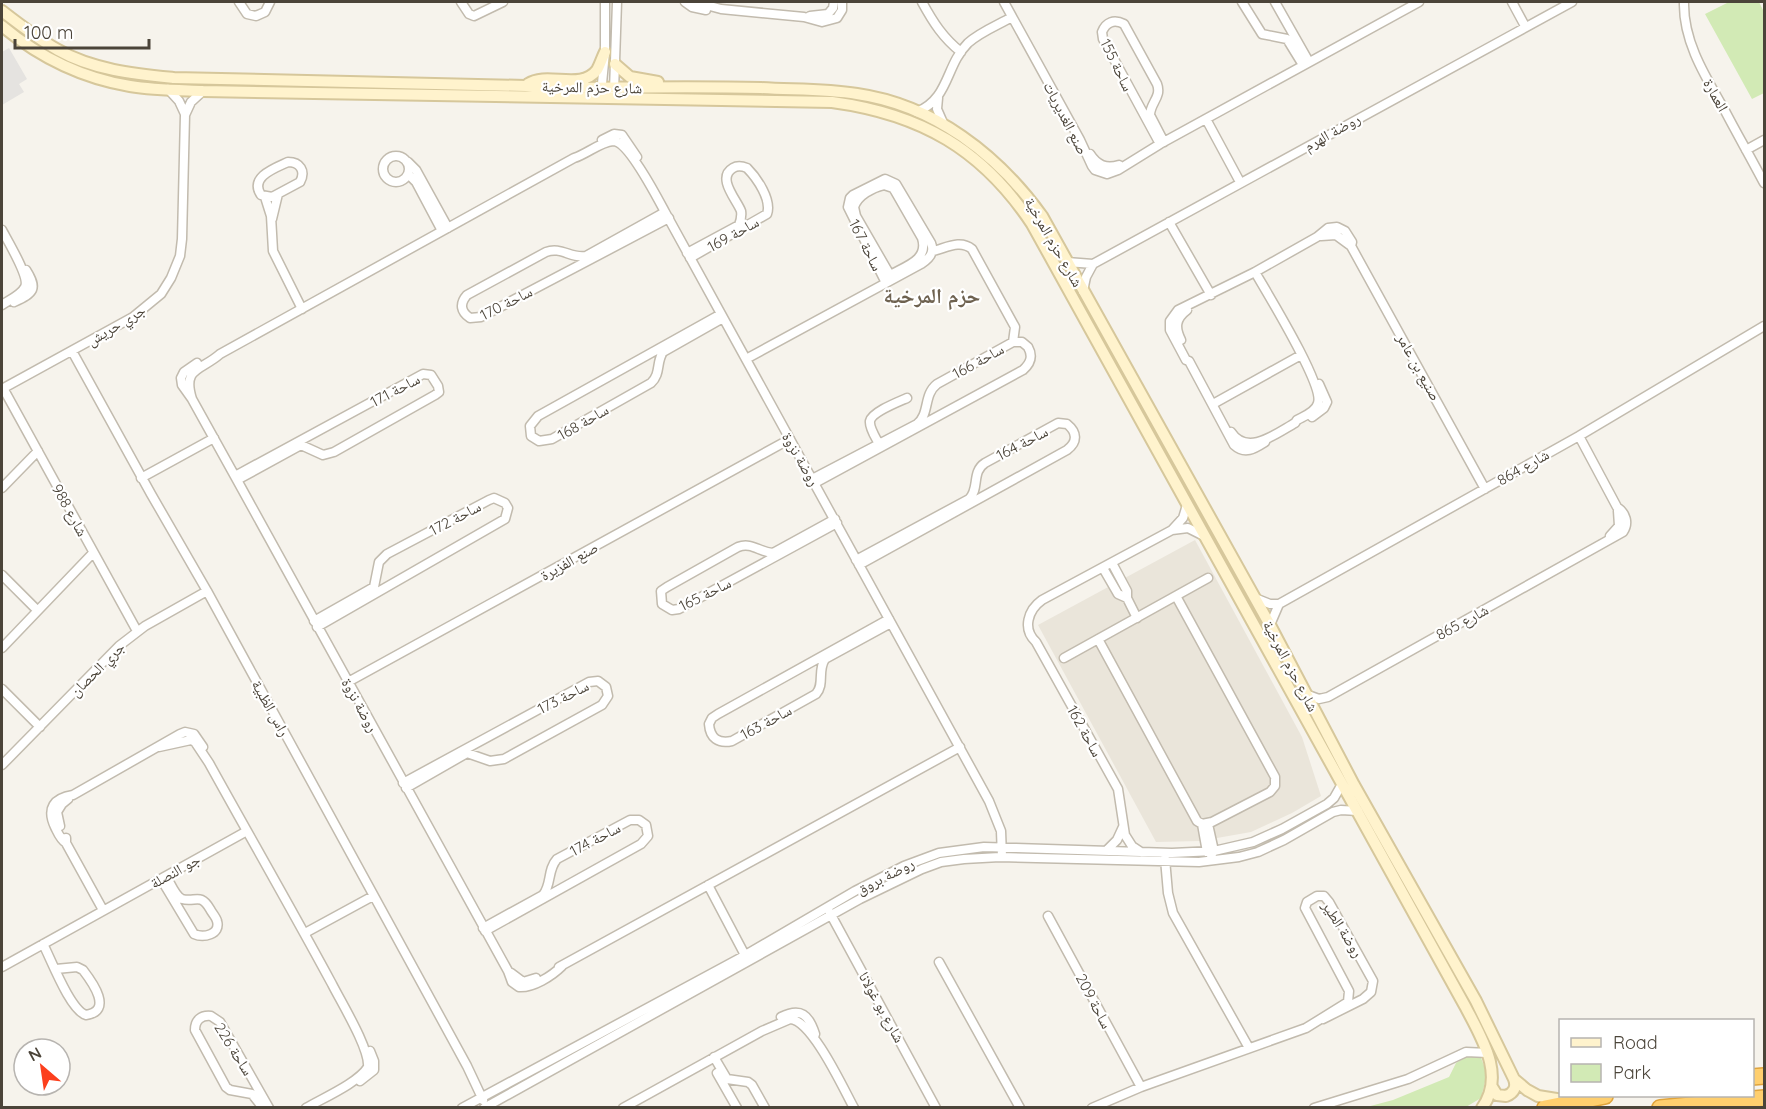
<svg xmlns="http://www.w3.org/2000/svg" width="1766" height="1109" font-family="Quicksand,'Noto Naskh Arabic',sans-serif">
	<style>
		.residential { fill: #eae5da }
		.green { fill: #d2eab5 }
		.parking { fill: #e5e3e0 }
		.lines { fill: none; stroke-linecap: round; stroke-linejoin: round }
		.street-casing { stroke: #c2bbae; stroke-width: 11 }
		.secondary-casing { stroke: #d6c79b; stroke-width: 14 }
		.highway-casing { stroke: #e0a43c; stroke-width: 18 }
		.street { stroke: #fff; stroke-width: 8 }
		.secondary { stroke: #fff3cd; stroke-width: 10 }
		.highway { stroke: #ffcf6e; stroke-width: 15 }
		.labels { text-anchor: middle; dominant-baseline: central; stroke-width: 4.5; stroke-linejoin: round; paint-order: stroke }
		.street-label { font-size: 15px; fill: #4b4439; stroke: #fff }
		.district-label { font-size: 21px; font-weight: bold; fill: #6e6250; stroke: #fff }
	</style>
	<rect width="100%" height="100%" fill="#f6f3ec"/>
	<!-- residential -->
	<path class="residential" d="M 1195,540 L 1302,737 L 1321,796 L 1292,813 L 1251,832 L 1200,841 L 1156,842 L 1038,625 Z"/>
	<!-- green -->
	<path class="green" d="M 1729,2 L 1759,2 L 1764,12 L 1764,93 L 1752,99 L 1705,14 Z
		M 1469,1055 L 1480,1055 L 1487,1074 L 1481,1098 L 1466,1107 L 1363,1108 L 1393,1100 L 1449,1077 L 1456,1063 Z"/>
	<!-- parking -->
	<path class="parking" d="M 9,48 L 27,79 L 19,84 L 24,92 L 2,105 L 2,52 Z"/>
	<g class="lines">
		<defs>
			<path id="street" d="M 239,2 L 247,14 L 256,16 L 265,12 L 270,2
				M 461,2 L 469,14 L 474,16 L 503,2
				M 685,2 L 692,7 L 706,10
				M 695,2 L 721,9 L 804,17 L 822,22 L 837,18 L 842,10 L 842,2
				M 922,2 C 933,22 943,38 961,52
				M 1004,2 L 1080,140 L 1092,166 L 1095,170 L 1107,174 L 1118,170 L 1160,144 L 1419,2
				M 1242,2 L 1262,34 L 1287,39 L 1303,65
				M 1275,2 L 1309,62
				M 1512,2 L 1525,26
				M 1684,2 C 1683,41 1705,76 1724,109 C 1737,134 1751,158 1764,183
				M 810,16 L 828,14 L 833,8 L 834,2
				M 168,89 L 179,101 L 185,114
				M 614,91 L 617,2
				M 601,94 L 605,52 L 605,2
				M 938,98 L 937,109 L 944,125
				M 917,112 C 950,98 945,66 968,43 C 980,32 998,25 1012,17
				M 1206,119 L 1240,182
				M 602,140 L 614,134 L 622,135 L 637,157
				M 1160,144 L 1103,39 L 1102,32 C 1106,22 1114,19 1124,24 L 1157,84 C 1162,97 1150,103 1150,115 L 1164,142
				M 1746,150 L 1764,140
				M 1090,154 C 1097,165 1106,169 1119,165
				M383 169a13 13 0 1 1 26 0a13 13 0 1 1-26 0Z
				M 288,162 C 300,162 306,171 300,182 L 272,197 L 261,195 C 249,177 275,168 288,162 Z
				M 408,162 L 416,170 L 448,228
				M 408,174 L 416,182 L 442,231
				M 884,185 L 893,188 L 895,191 L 922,238 C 929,260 906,266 890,275 L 856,216 L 854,207 C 858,195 872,188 884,185 Z
				M 265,197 L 271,216 L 273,251 L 302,309
				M 665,212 L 586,256 C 571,259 561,246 546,252 L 467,295 C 459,304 461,312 470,318 L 481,317 L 669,218
				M 272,219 L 278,194
				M 1169,222 L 1211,295
				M 2,230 C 7,240 30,277 25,287 C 21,295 9,300 2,305
				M 1321,236 L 1336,235 L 1351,246
				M 933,251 C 946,248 960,239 972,249 L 1015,327 L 1013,342
				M 687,253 L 739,225 C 741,220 742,217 741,211 C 737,200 716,178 733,168 C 738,165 742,166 747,168 C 757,178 772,200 767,214 L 690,258
				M 1067,262 L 1093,264 L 1572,2
				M 1083,291 L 1086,277 L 1093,264
				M 14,302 C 34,293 38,289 26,270
				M 721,314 L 538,416 L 530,426 L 531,436 L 539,441 L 552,439 L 651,383 C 661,374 656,362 663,352 L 723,318
				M 1181,340 C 1175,328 1175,319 1187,310
				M 72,351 L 151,494 L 207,591 L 467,1066 L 483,1100
				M 746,359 L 921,264 C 929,259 935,253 931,243 L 896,184 L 885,179 L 853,195 L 850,198 L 848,207 L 886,283
				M 197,363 L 184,372 L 181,378 L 182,385 L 192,399 L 237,480 L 508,971 L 512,982 L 519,987 C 533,988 552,976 562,966
				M 3,388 L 137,631
				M 2,389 L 133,317 L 161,294 L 171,278 L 180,256 L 182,239 L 185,115 L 191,102 L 203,91
				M 192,399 C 182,367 201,371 220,354 L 574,158 C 587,154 600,142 613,141 C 628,141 658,199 665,212 L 989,801 L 1001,831 L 1002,857
				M 1213,404 L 1301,355
				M 1312,417 L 1324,408 L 1327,402 L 1319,384
				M 1231,432 C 1247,457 1277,433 1295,423 L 1297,420 C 1304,416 1316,412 1318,403 C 1324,385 1267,293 1255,272
				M 1266,439 L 1265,442 C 1254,449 1245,455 1234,445 L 1189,361 L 1186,360 L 1170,330 L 1170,321 L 1178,310 L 1255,272 L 1317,237 L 1328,228 L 1337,227 L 1345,231 L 1352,242 L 1351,246 L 1485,489
				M 879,444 C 876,438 869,428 870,421 C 872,412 898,402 907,398
				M 235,476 L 423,374 L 431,375 L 438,386 L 439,392 L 435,395 L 334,452 L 323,455 L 301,445 L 237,480
				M 141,478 L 214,438
				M 812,479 L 917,424 C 930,414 923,395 937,384 L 1013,342 L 1022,342 L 1028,347 C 1033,356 1031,363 1023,370 L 815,483
				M 2,488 L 38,451
				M 835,519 L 773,553 C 759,552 752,542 738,547 L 667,587 L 661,591 L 662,604 L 672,610 L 679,609 L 837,523
				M 1172,530 L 1183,518 L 1187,505
				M 1610,536 L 1619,526 L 1618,511
				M 856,560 L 969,499 C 980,489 971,472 985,463 L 1058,423 L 1067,424 C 1077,432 1078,442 1067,450 L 859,565
				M 1112,563 L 1127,591 L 1127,598 L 1137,618
				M 1103,568 L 1118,594 L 1127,598
				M 2,575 L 37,610
				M 1255,598 L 1270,604 L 1279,604 L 1579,436 L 1764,326
				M 889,619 L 718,714 L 712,718 L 709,724 C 710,738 718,744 732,741 L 816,694 C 825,684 817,671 825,659 L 891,623
				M 314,621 L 374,587 L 379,562 L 387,554 L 489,500 L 494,498 L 505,503 L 508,508 L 505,519 L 317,627
				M 1270,625 L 1279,604
				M 1098,639 L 1197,821 L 1202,824 L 1212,822 L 1270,792 L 1275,786 L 1275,777 L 1176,596
				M 2,648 L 93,553
				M 1064,658 L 1208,578
				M 348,682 L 790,439
				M 2,689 L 40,727
				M 1308,695 L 1319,699 L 1328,697 L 1623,532 C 1629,523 1626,513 1617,507 L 1579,436
				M 159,747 L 191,740 L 195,742 L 209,763 C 250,837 292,910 332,984 C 341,1002 370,1049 368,1067 C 358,1083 323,1098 306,1108
				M 2,765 L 119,646 L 145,626 L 207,591
				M 403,783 L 589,682 L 598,681 L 606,687 L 608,696 L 602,705 L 504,759 L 490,761 L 467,753 L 406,788
				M 1202,824 L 1207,852
				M 1208,824 L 1214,851 L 1211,855
				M 60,826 L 57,812 L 62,804 L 68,799
				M 66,838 L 66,843 L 103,910
				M 66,843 C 60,839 58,833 55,827 C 46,808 54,798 73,795 L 180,734 L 185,732 L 194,734 L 203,747
				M 1107,850 L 1117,840 L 1123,827
				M 1141,852 L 1132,846 L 1125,835 L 1118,789 L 1036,642 C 1022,629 1028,610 1042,600 L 1172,530 L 1188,528 L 1204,536
				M 1165,859 L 1168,893 L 1173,913 L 1249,1048
				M 161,879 L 194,934 C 203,938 221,935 217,921 C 216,917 212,913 210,909 C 200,892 195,903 182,899 C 175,896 170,882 166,876
				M 708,885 L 747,959
				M 830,913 L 936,1108
				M 1048,916 L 1141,1087
				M 483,928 L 543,895 C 552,884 547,870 557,859 L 630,820 L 639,820 L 646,825 L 648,836 L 641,844 L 485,931
				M 305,933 L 373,896
				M 43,944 C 51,959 70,1010 86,1015 C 113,1011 93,983 83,970 L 77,967 L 56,969
				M 939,962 L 1020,1108
				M 2,967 L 247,831
				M 559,967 L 960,747
				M 511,973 L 523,982 L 536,978
				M 781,1017 C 801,1007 809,1015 815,1034
				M 714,1057 L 727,1079 L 748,1082 L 752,1085 L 765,1108
				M 717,1073 L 737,1108
				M 360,1081 L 374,1070 L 374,1061 L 370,1051
				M 263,1108 L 252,1094 L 230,1090 L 226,1087 L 195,1030 C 195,1020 201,1015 211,1016 L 220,1022 L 269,1108
				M 462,1108 L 742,957 L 855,891 L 904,866 L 939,853 L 984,847 L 1172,853 L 1214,851 L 1253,842 L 1282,829 L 1327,804 L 1334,798 L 1342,784
				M 484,1108 L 860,899 L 922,869 L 941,862 L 964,859 L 1000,857 L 1199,862 L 1239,857 L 1258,852 L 1284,840 L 1333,812 L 1341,810 L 1358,811
				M 623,1108 L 762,1031 L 790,1019 C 812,1020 843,1088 854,1108
				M 1092,1108 L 1141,1087 L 1306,1028 L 1348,1002 L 1349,991 L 1305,908 L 1307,902 L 1317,896 L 1324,896 L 1329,902 L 1373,981 L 1371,992 L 1363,999 L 1323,1019
				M 1314,1108 L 1408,1079 L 1466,1052 L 1488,1053"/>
			<path id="secondary" d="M 2,11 C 20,25 38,39 58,50 C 93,70 135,74 174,78 L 526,86 L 546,88 C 618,88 689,86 761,88 C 793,90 825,89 857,94 C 934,105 998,155 1042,216 L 1270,625 L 1354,785 L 1476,1001 L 1514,1079 L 1527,1090 L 1538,1096 L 1569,1101
				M 2,26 C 38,56 82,78 130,86 C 154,90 179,90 203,91 L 832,102 C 921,114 982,149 1032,224 L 1465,1006 C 1481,1037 1506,1075 1482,1108
				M 615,64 L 630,77 L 658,82
				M 528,84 C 547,71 581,91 597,70 C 600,65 602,58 605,52
				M 1492,1087 L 1497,1095 L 1506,1096 C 1514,1093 1517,1087 1514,1079"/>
			<path id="highway" d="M 1752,1077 L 1764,1076
				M 1545,1108 L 1605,1096
				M 1660,1108 L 1764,1098"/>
		</defs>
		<!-- street casing -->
		<use href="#street" class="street-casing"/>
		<!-- secondary casing -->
		<use href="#secondary" class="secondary-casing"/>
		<!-- highway casing -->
		<use href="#highway" class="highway-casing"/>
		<!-- street -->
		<use href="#street" class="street"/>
		<!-- secondary -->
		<use href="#secondary" class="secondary"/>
		<!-- highway -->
		<use href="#highway" class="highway"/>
	</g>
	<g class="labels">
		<!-- street labels -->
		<g class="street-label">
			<text transform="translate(1117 65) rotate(64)">ساحة 155</text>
			<text transform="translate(592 87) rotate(1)">شارع حزم المرخية</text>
			<text transform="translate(1716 95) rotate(61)">العمارة</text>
			<text transform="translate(1066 118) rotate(63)">صنع الغديريات</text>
			<text transform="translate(1332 132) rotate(-29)">روضة الهرم</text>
			<text transform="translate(733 234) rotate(-29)">ساحة 169</text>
			<text transform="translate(1054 242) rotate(60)">شارع حزم المرخية</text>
			<text transform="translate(866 245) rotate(63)">ساحة 167</text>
			<text transform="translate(506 303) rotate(-27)">ساحة 170</text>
			<text transform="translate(116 325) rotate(-31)">جري حريش</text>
			<text transform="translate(978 361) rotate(-29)">ساحة 166</text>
			<text transform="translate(1419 367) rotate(61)">صنيع بن عامر</text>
			<text transform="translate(395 390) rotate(-28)">ساحة 171</text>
			<text transform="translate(583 422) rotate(-30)">ساحة 168</text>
			<text transform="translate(1022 443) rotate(-28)">ساحة 164</text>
			<text transform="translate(801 459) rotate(60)">روضة نزوة</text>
			<text transform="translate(1523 467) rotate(-30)">شارع 864</text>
			<text transform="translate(70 510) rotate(61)">شارع 988</text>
			<text transform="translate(455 518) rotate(-28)">ساحة 172</text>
			<text transform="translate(569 561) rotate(-29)">صنع الفزيرة</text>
			<text transform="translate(705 594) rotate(-27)">ساحة 165</text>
			<text transform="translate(1462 622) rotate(-29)">شارع 865</text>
			<text transform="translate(1291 666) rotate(62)">شارع حزم المرخية</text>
			<text transform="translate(97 669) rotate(-45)">جري الحصان</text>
			<text transform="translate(563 697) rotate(-27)">ساحة 173</text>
			<text transform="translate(360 705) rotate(61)">روضة نزوة</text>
			<text transform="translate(271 708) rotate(61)">راس الظبية</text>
			<text transform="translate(766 722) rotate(-29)">ساحة 163</text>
			<text transform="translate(1085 731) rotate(61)">ساحة 162</text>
			<text transform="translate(595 839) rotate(-28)">ساحة 174</text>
			<text transform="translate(175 871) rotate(-29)">جو النصلة</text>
			<text transform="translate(885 876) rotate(-27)">روضة بروق</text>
			<text transform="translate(1343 929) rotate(58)">روضة الطير</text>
			<text transform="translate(1094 1001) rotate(62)">ساحة 209</text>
			<text transform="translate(882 1007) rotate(61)">شارع بو غولانا</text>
			<text transform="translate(234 1049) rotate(58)">ساحة 226</text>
		</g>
		<!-- district labels -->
		<g class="district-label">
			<text x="932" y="295">حزم المرخية</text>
		</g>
	</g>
	<!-- border -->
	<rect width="1766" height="1109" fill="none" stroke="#4b4439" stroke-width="6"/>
	<!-- legend -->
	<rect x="1559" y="1019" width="195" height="78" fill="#ffffff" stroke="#b7b4b0" stroke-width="1.5"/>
	<rect x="1571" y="1038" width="30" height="9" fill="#fff3cd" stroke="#b7b4b0" stroke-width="1.5"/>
	<text x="1613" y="1049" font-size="18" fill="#4b4439">Road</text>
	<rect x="1571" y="1064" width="30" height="18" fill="#d2eab5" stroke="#b7b4b0" stroke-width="1.5"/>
	<text x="1613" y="1079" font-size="18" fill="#4b4439">Park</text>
	<!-- north arrow -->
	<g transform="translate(42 1067) rotate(331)"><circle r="28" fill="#ffffff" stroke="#b7b4b0" stroke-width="1.5"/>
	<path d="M0-4.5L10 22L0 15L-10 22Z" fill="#fc3f1d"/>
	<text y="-9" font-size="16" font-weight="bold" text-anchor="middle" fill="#4b4439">N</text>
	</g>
	<!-- scale -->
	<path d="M15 39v9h134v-9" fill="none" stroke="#4b4439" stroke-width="3"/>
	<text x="24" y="39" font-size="18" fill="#4b4439" stroke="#ffffff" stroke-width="4.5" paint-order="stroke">100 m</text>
</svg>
